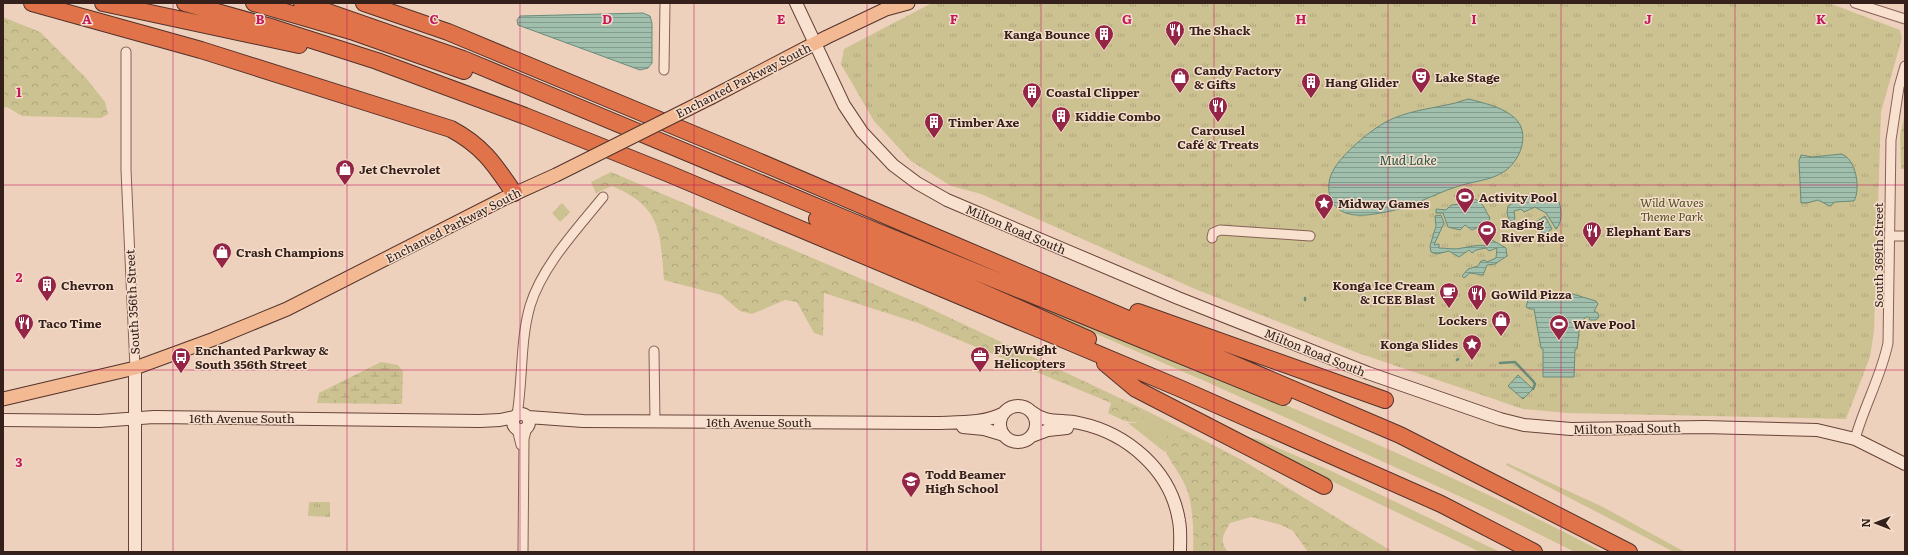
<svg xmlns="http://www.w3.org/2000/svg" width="1908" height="555" font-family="Literata,serif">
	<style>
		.grass { fill: #ccc191 }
		.forest { fill: url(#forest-crowns) }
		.wetland { fill: url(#wetland-marsh) }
		.park { fill: url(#park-tufts) }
		.water { fill: url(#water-rules); stroke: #688c79 }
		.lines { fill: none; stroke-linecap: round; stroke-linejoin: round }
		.stream { stroke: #688c79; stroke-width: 2.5 }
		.street-casing { stroke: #866156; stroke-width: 11 }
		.secondary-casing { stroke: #674339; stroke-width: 14 }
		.primary-casing { stroke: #53322b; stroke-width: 15 }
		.highway-casing { stroke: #53322b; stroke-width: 18 }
		.street { stroke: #f9e1cf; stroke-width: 9 }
		.secondary { stroke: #f9e1cf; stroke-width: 12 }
		.primary { stroke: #f3b992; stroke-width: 13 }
		.highway { stroke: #e0734a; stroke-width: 16 }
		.primary-bridge-casing { stroke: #53322b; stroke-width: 15; stroke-linecap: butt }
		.primary-bridge { stroke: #f3b992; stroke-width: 13 }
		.grid { fill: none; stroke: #c2185b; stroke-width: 1; stroke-opacity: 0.55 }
		.labels { text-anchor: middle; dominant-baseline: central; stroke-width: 3; stroke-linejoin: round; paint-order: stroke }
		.poi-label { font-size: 12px; font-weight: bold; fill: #35201b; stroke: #f5decc; text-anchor: start }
		.street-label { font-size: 12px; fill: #35201b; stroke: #f5decc }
		.park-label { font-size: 12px; font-style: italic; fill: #515021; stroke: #f5decc }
		.water-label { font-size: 13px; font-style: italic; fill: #2a5546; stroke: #f5decc }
		.grid-label { font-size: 13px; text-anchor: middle; font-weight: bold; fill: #c2185b; stroke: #f5decc; stroke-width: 3; stroke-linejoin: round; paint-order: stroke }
	</style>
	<defs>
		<pattern id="forest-crowns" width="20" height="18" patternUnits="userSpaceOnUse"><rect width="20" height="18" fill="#ccc191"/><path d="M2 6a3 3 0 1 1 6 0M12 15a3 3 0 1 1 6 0" fill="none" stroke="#b0a67c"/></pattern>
		<pattern id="wetland-marsh" width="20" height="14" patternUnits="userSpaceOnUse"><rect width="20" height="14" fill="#ccc191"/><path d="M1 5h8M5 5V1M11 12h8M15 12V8" fill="none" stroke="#b0a67c"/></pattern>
		<pattern id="park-tufts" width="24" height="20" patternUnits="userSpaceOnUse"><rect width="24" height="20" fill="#ccc191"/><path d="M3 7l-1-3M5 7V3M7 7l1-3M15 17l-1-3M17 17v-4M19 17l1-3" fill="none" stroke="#b0a67c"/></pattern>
		<pattern id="water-rules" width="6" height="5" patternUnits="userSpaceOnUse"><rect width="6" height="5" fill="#a0bfad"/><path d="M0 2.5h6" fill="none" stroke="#839b8c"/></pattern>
	</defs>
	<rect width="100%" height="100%" fill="#eed1bd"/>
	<!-- grass -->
	<path class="grass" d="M 945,268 C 1167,357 1391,441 1603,552 L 1575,552 L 1492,511 L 1207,382 Z
		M 1143,409 L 1184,430 L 1175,430 L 1163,443 L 1166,453 L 1128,423 L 1135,423 L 1146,414 Z
		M 1246,437 L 1257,439 L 1329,470 L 1500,552 L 1480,552 L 1262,448 Z
		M 1507,463 L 1603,507 L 1685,552 L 1674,552 L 1506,465 Z"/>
	<!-- forest -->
	<path class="forest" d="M 3,17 L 40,32 L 86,78 L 105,102 L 108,114 L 101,118 L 22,116 L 7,107 L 3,108 Z
		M 1905,112 L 1905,169 L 1901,169 L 1900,136 Z
		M 611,172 L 925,306 L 1143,409 L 1146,414 C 1136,430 1121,419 1108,413 L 1111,403 L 918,323 L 824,293 L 823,336 L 814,333 L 797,302 L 785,300 L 752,314 L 740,311 L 721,295 L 664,280 C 660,232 662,207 612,186 L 596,193 L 591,182 Z
		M 1175,430 L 1184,430 L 1242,460 L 1393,552 L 1308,552 L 1293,531 L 1281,525 L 1251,517 L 1230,523 C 1223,535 1219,541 1228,552 L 1193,552 C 1194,534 1193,503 1186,487 C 1179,471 1167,459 1163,443 L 1168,435 Z"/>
	<!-- wetland -->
	<path class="wetland" d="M 381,362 L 398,365 L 403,372 L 402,404 L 317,403 L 319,393 Z"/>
	<!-- park -->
	<path class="park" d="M 932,3 L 1829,3 L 1900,30 L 1902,38 L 1881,112 L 1874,331 L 1870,357 L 1846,419 L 1566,413 L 1523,409 L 1358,353 L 1195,289 L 981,194 L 951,186 L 911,161 L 874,121 L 841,64 L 844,49 Z
		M 562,203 L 570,212 L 560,222 L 552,213 Z
		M 309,502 L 330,502 L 330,517 L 308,516 Z"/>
	<!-- water -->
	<path class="water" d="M 643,13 L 650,16 L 652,23 L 652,63 L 648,68 L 640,70 L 518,25 L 517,20 L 520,16 Z
		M 1469,99 C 1483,103 1499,106 1511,115 C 1532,129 1522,159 1505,171 C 1491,181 1472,181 1456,187 C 1434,194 1414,206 1391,211 C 1371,215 1341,222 1331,199 C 1328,192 1328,183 1331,175 C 1338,157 1367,133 1384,123 C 1405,111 1429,109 1451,104 C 1457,103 1463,100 1469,99 Z
		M 1841,154 C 1856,158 1861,189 1854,201 L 1835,202 L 1830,206 L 1818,200 L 1807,203 L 1801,203 L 1799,161 L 1801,155 L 1813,157 Z
		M 1525,196 C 1528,196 1557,201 1559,202 C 1562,210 1562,224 1556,229 L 1546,213 L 1535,207 L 1524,212 L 1521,209 L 1514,211 L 1515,218 L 1513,221 L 1509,220 L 1507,213 L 1508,206 Z
		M 1471,199 C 1483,199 1484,209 1490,218 L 1488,222 L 1472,230 L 1465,225 L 1460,230 L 1448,227 L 1443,213 L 1436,213 L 1436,209 L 1446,210 L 1451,205 L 1462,204 Z
		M 1441,215 L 1444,223 L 1434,245 L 1439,244 L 1439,248 C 1446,248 1456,250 1462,248 C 1470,247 1478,244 1486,246 L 1492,240 L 1506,248 L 1507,256 L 1495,264 L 1487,265 L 1483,275 L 1470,273 L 1464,278 L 1462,276 L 1468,269 L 1478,266 L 1481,261 L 1485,260 L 1487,262 L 1496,258 L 1497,248 L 1489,251 L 1486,248 L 1476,250 L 1472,253 L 1469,250 L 1459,257 L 1449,251 L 1437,254 L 1431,252 L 1430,246 L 1436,226 L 1435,216 Z
		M 1545,216 L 1552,229 L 1543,235 L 1536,222 Z
		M 1555,293 L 1569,293 L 1596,301 L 1598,304 L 1594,311 L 1598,313 L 1599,317 L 1596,320 L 1590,320 L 1589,317 L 1586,317 L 1580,323 L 1577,349 L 1575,349 L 1574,377 L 1543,377 L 1543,349 L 1541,348 L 1534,309 L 1530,309 L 1526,307 L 1528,300 Z
		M 1518,375 L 1533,389 L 1523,399 L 1508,386 Z"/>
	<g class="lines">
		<!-- stream -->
		<path class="stream" d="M 1305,298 L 1305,300
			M 1457,360 L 1458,359
			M 1500,363 L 1515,362 L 1533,381 L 1535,384 L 1533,389"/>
		<defs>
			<path id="street" d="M 1855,3 L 1905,19
				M 126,52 L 126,170 L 135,368
				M 664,70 L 665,3
				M 1890,236 L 1905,236
				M 1212,238 L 1213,233 L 1220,230 L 1310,236
				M 654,351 L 655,422
				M 517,415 C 523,379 520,341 530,306 C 542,266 578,228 603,197
				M 517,429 L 521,445
				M 1855,439 C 1864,406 1881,377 1888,343 L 1891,140 L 1899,87 L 1905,66
				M 523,552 L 524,439 L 527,427"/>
			<path id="secondary" d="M 796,3 L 844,105 L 862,132 L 893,165 L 917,183 L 947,200 L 1178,298 L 1368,373 L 1500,419 L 1524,425 L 1571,429 L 1704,427 L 1817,430 L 1855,439 L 1905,464
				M1000 424a18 18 0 1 1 36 0a18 18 0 1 1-36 0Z
				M 1032,412 C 1046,424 1062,419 1079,423 C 1127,433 1171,470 1179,521 C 1181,531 1180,542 1180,552
				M513 422a8 8 0 1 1 16 0a8 8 0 1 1-16 0Z
				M 528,417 L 583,421 L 934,423 C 957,422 984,424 1004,413
				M 3,420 L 99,421 L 154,417 L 480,421 L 500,420 L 514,417
				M 963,427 L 984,429 L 1004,435
				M 1032,436 L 1048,430 L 1067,428
				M 135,552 L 135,368"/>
			<path id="primary" d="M 712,97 L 827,37 L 886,9 L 908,3
				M 3,399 L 135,368 L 214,339 L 287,309 L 503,199 L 556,175"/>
			<path id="highway" d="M 32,3 L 201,50 L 451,129 C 483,146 495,165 514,193
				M 103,3 L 299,45
				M 185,3 L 274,28 L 377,61 L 525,116 L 667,173 L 1179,388 L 1441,504 L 1534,552
				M 254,3 L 351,31 L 464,71
				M 302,3 L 463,59 L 851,221 L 1283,397
				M 364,3 L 448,32 L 753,159 L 1400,435 L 1629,552
				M 817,219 L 1088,339
				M 1138,312 L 1385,400
				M 1105,363 L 1136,389 L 1324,486"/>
		</defs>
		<!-- street casing -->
		<use href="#street" class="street-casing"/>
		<!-- secondary casing -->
		<use href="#secondary" class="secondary-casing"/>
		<!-- primary casing -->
		<use href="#primary" class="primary-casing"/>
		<!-- highway casing -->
		<use href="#highway" class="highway-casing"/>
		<!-- street -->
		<use href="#street" class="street"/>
		<!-- secondary -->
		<use href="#secondary" class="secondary"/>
		<!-- primary -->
		<use href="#primary" class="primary"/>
		<!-- highway -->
		<use href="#highway" class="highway"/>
		<defs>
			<path id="primary-bridge" d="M 556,175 L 712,97"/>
		</defs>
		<!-- primary-bridge casing -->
		<use href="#primary-bridge" class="primary-bridge-casing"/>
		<!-- primary-bridge -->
		<use href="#primary-bridge" class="primary-bridge"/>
	</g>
	<!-- grid -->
	<path class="grid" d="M 173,3 L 173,552M 347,3 L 347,552M 520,3 L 520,552M 694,3 L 694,552M 867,3 L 867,552M 1041,3 L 1041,552M 1214,3 L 1214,552M 1388,3 L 1388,552M 1561,3 L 1561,552M 1735,3 L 1735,552M 3,185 L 1905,185M 3,370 L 1905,370"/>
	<!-- icons -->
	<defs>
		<symbol id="restaurant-pin" viewBox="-11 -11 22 30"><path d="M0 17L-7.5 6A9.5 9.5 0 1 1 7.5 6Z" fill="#952546" stroke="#f5decc"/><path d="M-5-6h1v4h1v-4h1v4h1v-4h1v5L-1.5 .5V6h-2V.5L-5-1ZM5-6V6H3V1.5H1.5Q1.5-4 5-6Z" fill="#fff"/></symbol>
		<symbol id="building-pin" viewBox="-11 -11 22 30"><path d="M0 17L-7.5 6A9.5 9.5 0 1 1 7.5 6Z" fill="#952546" stroke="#f5decc"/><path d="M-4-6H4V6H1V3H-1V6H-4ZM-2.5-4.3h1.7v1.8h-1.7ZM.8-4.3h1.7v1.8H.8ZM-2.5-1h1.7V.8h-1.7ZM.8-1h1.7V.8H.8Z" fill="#fff"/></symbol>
		<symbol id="shop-pin" viewBox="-11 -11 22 30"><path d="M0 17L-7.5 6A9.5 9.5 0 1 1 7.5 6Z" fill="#952546" stroke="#f5decc"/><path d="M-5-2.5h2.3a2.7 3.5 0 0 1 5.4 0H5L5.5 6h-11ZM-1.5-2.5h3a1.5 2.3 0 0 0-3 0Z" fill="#fff"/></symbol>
		<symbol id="theatre-pin" viewBox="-11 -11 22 30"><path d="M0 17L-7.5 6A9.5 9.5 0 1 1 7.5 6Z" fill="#952546" stroke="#f5decc"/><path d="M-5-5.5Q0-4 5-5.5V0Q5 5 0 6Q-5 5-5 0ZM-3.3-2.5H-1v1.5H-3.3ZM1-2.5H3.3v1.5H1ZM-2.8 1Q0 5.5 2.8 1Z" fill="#fff"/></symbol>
		<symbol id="stadium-pin" viewBox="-11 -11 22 30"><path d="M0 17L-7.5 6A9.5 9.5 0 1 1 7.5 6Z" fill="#952546" stroke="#f5decc"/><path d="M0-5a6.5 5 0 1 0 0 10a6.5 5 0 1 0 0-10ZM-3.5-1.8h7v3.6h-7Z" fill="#fff"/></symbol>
		<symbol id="sight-pin" viewBox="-11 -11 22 30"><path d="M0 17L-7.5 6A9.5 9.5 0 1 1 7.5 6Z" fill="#952546" stroke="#f5decc"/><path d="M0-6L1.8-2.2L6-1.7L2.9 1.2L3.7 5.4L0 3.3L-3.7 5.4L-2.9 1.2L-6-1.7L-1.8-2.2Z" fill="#fff"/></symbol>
		<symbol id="cafe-pin" viewBox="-11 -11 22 30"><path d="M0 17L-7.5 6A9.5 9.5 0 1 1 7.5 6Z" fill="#952546" stroke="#f5decc"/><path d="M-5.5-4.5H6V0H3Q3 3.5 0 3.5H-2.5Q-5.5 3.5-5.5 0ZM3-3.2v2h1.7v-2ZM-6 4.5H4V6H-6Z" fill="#fff"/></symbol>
		<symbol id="office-pin" viewBox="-11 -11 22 30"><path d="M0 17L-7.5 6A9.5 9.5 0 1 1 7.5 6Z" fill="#952546" stroke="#f5decc"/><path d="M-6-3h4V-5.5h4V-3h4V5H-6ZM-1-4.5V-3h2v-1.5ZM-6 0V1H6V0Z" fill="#fff"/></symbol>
		<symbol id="bus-pin" viewBox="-11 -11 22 30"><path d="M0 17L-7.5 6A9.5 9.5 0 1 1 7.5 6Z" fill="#952546" stroke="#f5decc"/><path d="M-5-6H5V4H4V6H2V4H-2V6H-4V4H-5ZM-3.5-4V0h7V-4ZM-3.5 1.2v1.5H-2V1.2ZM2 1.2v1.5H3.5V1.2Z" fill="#fff"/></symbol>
		<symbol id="school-pin" viewBox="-11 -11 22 30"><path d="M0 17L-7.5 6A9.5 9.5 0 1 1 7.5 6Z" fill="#952546" stroke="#f5decc"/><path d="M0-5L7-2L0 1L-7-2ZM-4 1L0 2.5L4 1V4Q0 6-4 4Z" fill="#fff"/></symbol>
	</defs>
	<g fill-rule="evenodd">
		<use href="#restaurant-pin" x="1164" y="19" width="22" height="30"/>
		<use href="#building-pin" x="1093" y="23" width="22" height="30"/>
		<use href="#shop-pin" x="1169" y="66" width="22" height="30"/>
		<use href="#theatre-pin" x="1410" y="66" width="22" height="30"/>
		<use href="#building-pin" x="1300" y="71" width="22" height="30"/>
		<use href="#building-pin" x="1021" y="81" width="22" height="30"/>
		<use href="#restaurant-pin" x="1207" y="95" width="22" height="30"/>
		<use href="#building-pin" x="1050" y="105" width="22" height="30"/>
		<use href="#building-pin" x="923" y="111" width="22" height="30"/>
		<use href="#shop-pin" x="334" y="158" width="22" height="30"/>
		<use href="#stadium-pin" x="1454" y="186" width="22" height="30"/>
		<use href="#sight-pin" x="1313" y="192" width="22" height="30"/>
		<use href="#stadium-pin" x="1476" y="219" width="22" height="30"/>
		<use href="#restaurant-pin" x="1581" y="220" width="22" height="30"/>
		<use href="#shop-pin" x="211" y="241" width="22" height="30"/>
		<use href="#building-pin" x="36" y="274" width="22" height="30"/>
		<use href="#cafe-pin" x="1438" y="281" width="22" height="30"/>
		<use href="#restaurant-pin" x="1466" y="283" width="22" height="30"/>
		<use href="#shop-pin" x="1490" y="309" width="22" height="30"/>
		<use href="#restaurant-pin" x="13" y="312" width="22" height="30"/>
		<use href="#stadium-pin" x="1548" y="313" width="22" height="30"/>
		<use href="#sight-pin" x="1461" y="333" width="22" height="30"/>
		<use href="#office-pin" x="969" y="345" width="22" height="30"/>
		<use href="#bus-pin" x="170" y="346" width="22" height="30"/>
		<use href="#school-pin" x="900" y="470" width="22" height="30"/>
	</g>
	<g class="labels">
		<!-- poi labels -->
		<g class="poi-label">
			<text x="1189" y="30">The Shack</text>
			<text x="1090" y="34" text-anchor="end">Kanga Bounce</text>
			<text x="1194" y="70">Candy Factory<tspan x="1194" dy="14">&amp; Gifts</tspan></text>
			<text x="1435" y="77">Lake Stage</text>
			<text x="1325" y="82">Hang Glider</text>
			<text x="1046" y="92">Coastal Clipper</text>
			<text x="1075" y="116">Kiddie Combo</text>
			<text x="948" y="122">Timber Axe</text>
			<text x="1218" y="130" text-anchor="middle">Carousel<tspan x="1218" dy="14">Café &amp; Treats</tspan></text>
			<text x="359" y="169">Jet Chevrolet</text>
			<text x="1479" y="197">Activity Pool</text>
			<text x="1338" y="203">Midway Games</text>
			<text x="1501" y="223">Raging<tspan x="1501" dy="14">River Ride</tspan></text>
			<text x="1606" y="231">Elephant Ears</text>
			<text x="236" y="252">Crash Champions</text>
			<text x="61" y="285">Chevron</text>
			<text x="1435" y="285" text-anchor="end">Konga Ice Cream<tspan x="1435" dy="14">&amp; ICEE Blast</tspan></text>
			<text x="1491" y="294">GoWild Pizza</text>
			<text x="1487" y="320" text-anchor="end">Lockers</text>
			<text x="38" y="323">Taco Time</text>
			<text x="1573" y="324">Wave Pool</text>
			<text x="1458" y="344" text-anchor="end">Konga Slides</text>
			<text x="994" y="349">FlyWright<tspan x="994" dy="14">Helicopters</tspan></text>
			<text x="195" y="350">Enchanted Parkway &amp;<tspan x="195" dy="14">South 356th Street</tspan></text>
			<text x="925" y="474">Todd Beamer<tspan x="925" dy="14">High School</tspan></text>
		</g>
		<!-- street labels -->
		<g class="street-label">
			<text transform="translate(743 80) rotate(-27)">Enchanted Parkway South</text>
			<text transform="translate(453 225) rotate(-27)">Enchanted Parkway South</text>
			<text transform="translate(1016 229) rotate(23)">Milton Road South</text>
			<text transform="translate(1878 255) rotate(-90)">South 369th Street</text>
			<text transform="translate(132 302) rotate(-93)">South 356th Street</text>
			<text transform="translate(1315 352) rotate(22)">Milton Road South</text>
			<text x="242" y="418">16th Avenue South</text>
			<text x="759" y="422">16th Avenue South</text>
			<text transform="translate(1627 428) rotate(-1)">Milton Road South</text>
		</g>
		<!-- park labels -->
		<g class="park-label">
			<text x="1672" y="202">Wild Waves<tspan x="1672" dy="14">Theme Park</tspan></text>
		</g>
		<!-- water labels -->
		<g class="water-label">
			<text x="1408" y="159">Mud Lake</text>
		</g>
	</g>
	<g class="grid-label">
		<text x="87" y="24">A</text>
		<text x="260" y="24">B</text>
		<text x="434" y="24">C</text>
		<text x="607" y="24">D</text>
		<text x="781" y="24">E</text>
		<text x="954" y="24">F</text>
		<text x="1127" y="24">G</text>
		<text x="1301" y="24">H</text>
		<text x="1474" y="24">I</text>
		<text x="1648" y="24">J</text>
		<text x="1821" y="24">K</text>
		<text x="19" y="97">1</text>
		<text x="19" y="282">2</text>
		<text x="19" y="467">3</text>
	</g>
	<!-- border -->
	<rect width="1908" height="555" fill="none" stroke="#35201b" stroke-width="8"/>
	<!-- north arrow -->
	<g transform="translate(1876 523) rotate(270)" stroke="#f5decc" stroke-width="3" paint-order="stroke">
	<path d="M0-3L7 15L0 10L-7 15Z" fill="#35201b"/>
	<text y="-6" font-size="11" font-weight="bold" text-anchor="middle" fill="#35201b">N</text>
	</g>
</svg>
